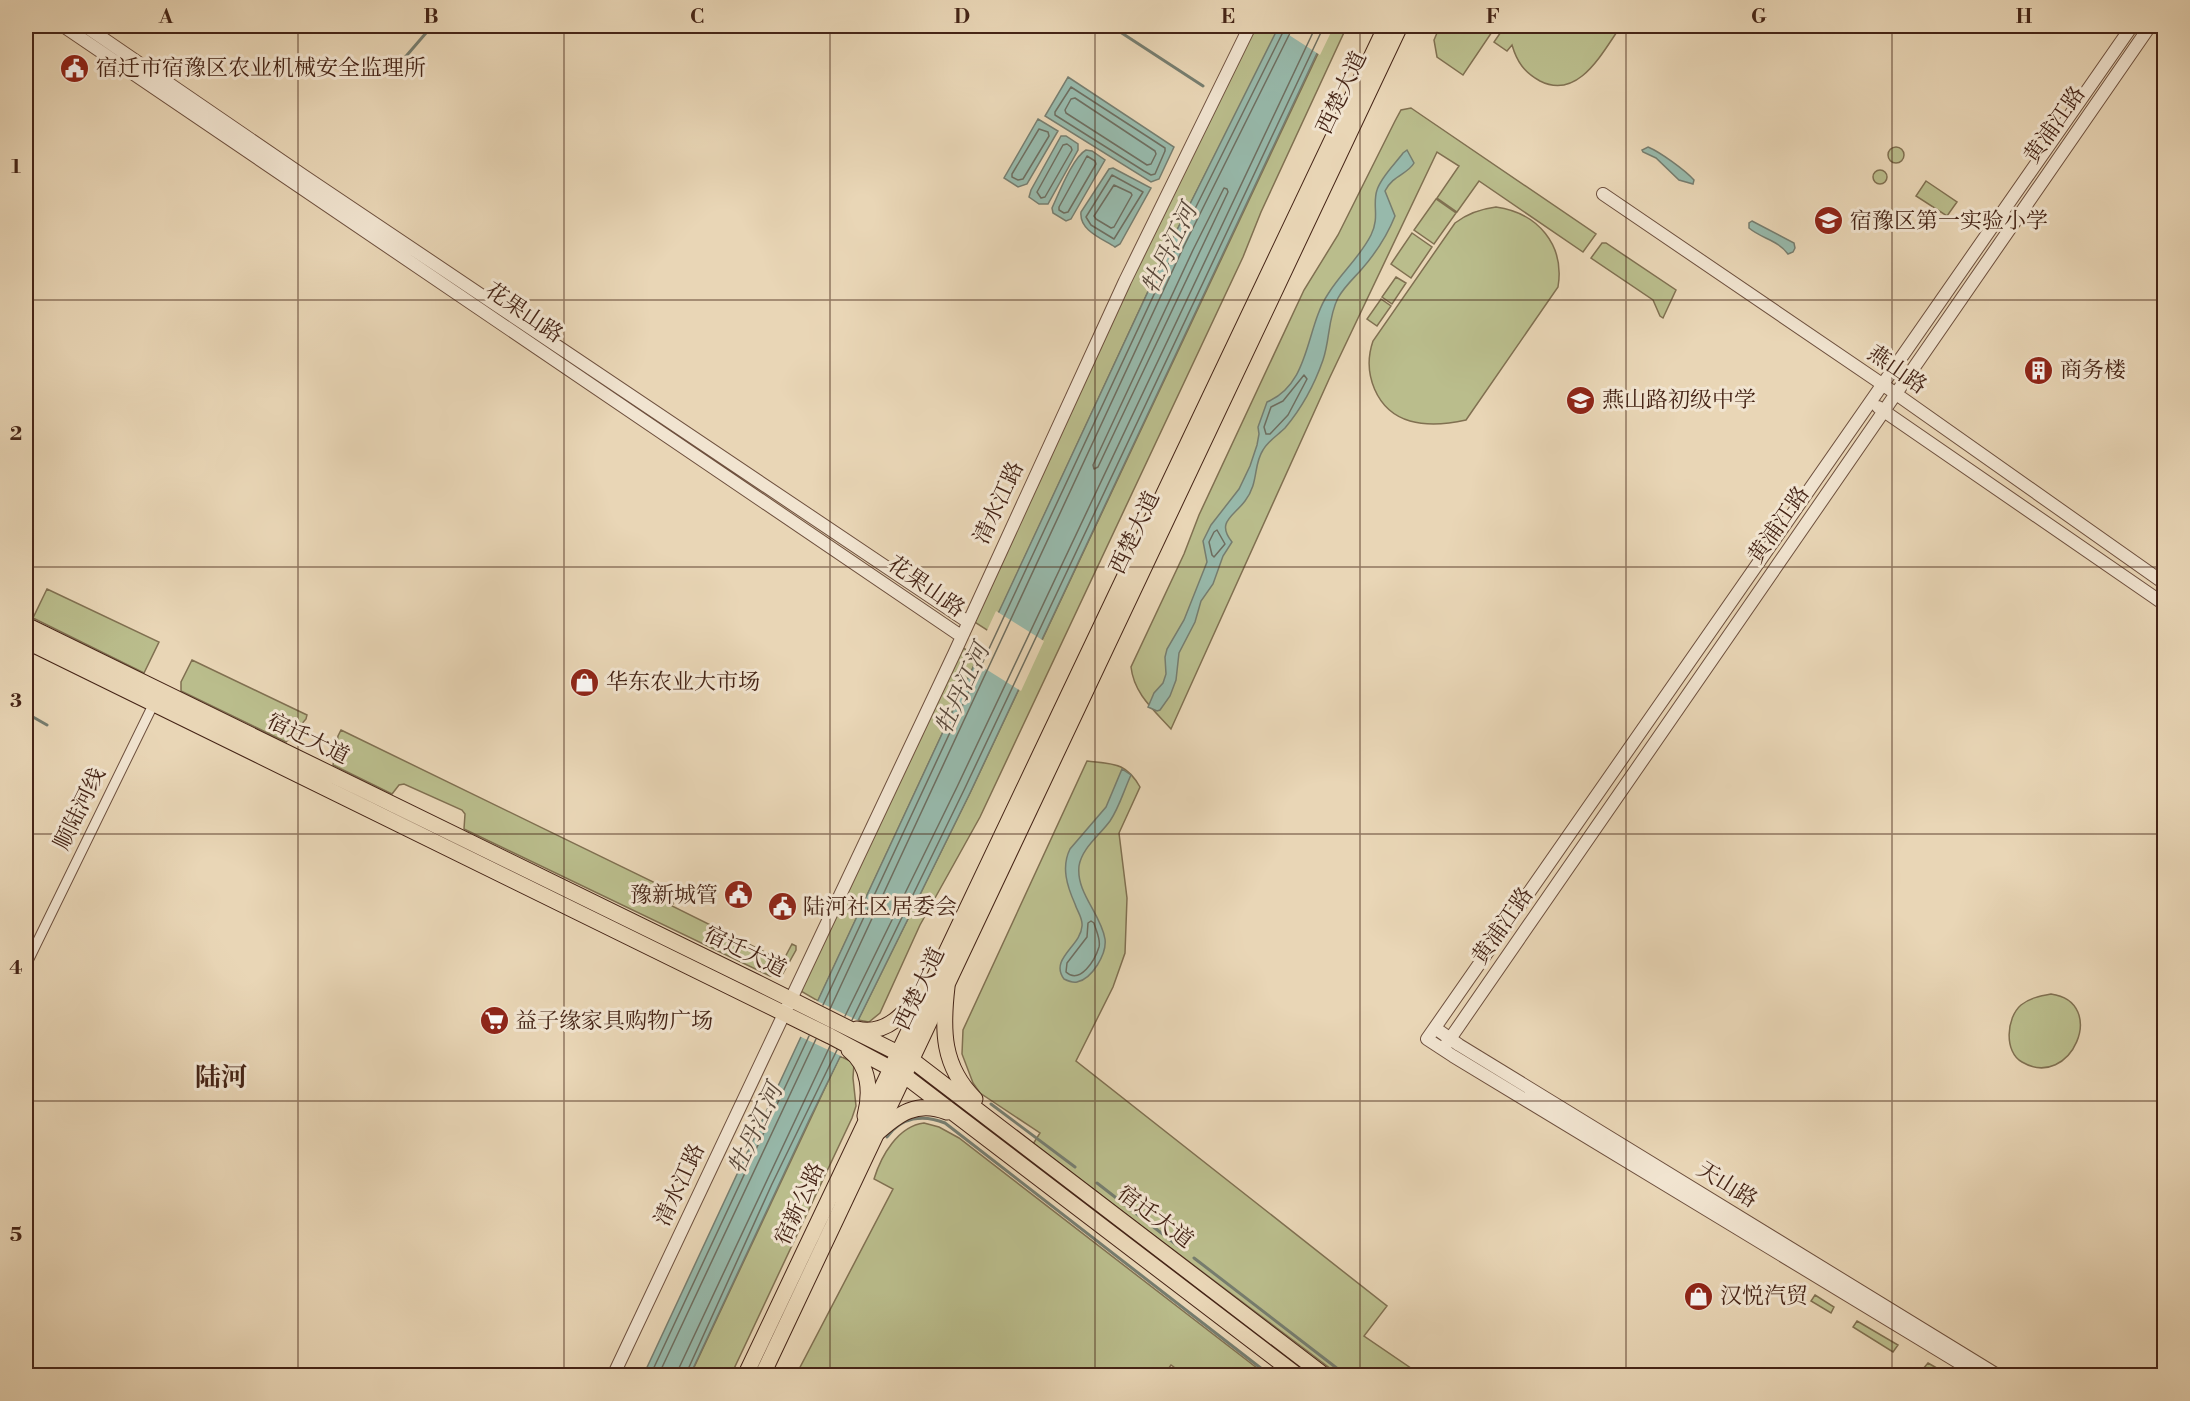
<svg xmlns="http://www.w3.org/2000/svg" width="2190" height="1401" font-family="'Libre Bodoni','Noto Serif SC',serif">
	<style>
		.green { fill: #babd8c; stroke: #807051; stroke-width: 1.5 }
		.water { fill: #97b9ab; stroke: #767d6f; stroke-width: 1.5 }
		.pier { fill: #e9d6b6 }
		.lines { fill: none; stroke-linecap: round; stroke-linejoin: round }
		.shore { stroke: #6e6e60; stroke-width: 1.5 }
		.stream { stroke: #767d6f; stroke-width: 3 }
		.minor-casing { stroke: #6e503e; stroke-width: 11 }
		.tertiary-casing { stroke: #6e503e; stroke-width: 14 }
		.primary-casing { stroke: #452416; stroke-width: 17 }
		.trunk-casing { stroke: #452416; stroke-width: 17 }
		.minor { stroke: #f1e4d0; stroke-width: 9 }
		.tertiary { stroke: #f1e4d0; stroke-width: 12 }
		.primary { stroke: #e9d6b6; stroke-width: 15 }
		.trunk { stroke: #e9d6b6; stroke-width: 15 }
		.grid { fill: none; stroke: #452416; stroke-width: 1.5; stroke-opacity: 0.55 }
		.labels { text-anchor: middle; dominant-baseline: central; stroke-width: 6; stroke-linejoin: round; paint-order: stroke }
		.poi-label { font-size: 22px; fill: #452416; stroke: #f1e4d0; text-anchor: start }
		.street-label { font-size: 22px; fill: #452416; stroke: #f1e4d0 }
		.water-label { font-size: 24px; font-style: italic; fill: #5a493b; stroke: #f1e4d0 }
		.quarter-label { font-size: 26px; font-weight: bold; fill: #452416; stroke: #f1e4d0 }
		.neatline { fill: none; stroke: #452416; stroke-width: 2 }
		.grid-label { font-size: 20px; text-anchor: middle; font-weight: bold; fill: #452416 }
	</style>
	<rect width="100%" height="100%" fill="#e9d6b6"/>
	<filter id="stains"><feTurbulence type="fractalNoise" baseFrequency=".00333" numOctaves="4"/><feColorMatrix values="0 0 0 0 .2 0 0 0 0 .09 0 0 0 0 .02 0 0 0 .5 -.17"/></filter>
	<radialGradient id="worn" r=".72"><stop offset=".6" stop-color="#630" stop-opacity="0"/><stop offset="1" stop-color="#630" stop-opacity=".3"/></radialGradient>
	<!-- green -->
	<path class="green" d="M 1252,26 L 1280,26 L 1172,240 L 990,632 L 973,621 L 1112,318 Z
		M 1331,26 L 1347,26 L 1261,212 L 1243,257 L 980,817 L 920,925 L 880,1013 L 869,1022 L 858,1020 L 970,793 Z
		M 1440,26 L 1496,26 L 1463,75 L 1437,57 L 1434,40 Z
		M 1505,26 L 1621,26 C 1603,51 1579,101 1540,81 C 1524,72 1517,62 1512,45 L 1507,51 L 1494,42 Z
		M 1411,108 L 1596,234 L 1583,252 L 1479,181 L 1457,212 L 1437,198 L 1459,166 L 1437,152 L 1330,377 L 1171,729 C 1154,710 1134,694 1131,667 L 1184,554 L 1199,515 L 1304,290 L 1338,235 L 1395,121 L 1401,110 Z
		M1888 155a8 8 0 1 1 16 0a8 8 0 1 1-16 0Z
		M1873 177a7 7 0 1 1 14 0a7 7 0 1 1-14 0Z
		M 1926,181 L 1957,202 L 1947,216 L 1916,196 Z
		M 1436,199 L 1456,213 L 1434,244 L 1414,230 Z
		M 1496,207 C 1538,213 1565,245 1558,287 L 1466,420 C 1448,424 1428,426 1410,421 C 1376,411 1362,373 1373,341 L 1455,223 C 1468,213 1480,209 1496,207 Z
		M 1412,233 L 1432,247 L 1411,278 L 1391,264 Z
		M 1602,243 L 1606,243 L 1676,290 L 1663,318 L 1660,316 L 1653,300 L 1591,258 Z
		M 1396,277 L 1406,283 L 1392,304 L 1382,297 Z
		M 1381,299 L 1391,306 L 1377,326 L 1367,319 Z
		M 47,589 L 159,642 L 144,673 L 33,618 Z
		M 960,646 L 978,657 L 818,1001 L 799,990 Z
		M 192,660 L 307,715 L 306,719 L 286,742 L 181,691 L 181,682 Z
		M 341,730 L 678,894 L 672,906 L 783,961 L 792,944 L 796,946 L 796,950 L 781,977 L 770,976 L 464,829 L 465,814 L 462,810 L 404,784 L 399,785 L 392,794 L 333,765 L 338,736 Z
		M 1087,761 C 1113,764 1126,762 1140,787 L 1119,833 L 1127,898 L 1125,953 L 1113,987 L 1076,1061 L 1387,1306 L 1364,1336 L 1421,1375 L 1339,1375 L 1033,1144 L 1040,1133 L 980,1093 L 973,1083 L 962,1054 L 963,1030 Z
		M 2051,994 C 2109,1002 2071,1091 2022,1062 C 2004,1052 2006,1018 2021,1005 C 2030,998 2040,996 2051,994 Z
		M 840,1056 L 854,1063 L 853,1078 L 856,1106 L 852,1118 L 731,1375 L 690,1376 Z
		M 924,1123 L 939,1127 L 959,1138 L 1266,1375 L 1185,1375 L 1171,1365 L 1163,1376 L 796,1375 L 893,1189 L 874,1179 C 881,1156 898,1126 924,1123 Z
		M 1815,1295 L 1834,1307 L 1831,1313 L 1811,1301 Z
		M 1857,1321 L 1898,1345 L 1893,1352 L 1853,1327 Z
		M 1928,1363 L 1949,1375 L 1934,1375 L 1923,1369 Z"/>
	<!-- water -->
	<path class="water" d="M 1279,26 L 1326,34 L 970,793 L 810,1118 L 690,1375 L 643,1376 L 1172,240 Z
		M 1068,77 L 1174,147 L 1159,179 L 1151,182 L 1045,116 Z
		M 1038,119 L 1058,131 L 1027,184 L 1018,187 L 1004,178 Z
		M 1061,136 L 1066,136 L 1078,144 L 1078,150 L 1048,204 L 1039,204 L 1029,197 L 1031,190 Z
		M 1648,147 C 1660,152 1685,170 1694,180 L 1693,184 L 1679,180 L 1656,158 L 1643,152 L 1642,150 Z
		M 1086,150 L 1092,151 L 1105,160 L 1071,219 L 1066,221 L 1053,213 L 1052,208 C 1059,193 1073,157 1086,150 Z
		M 1407,150 L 1414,163 C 1408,174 1393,175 1385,191 L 1395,216 C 1387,236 1376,253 1361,270 C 1353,279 1344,287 1338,298 C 1328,317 1330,340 1323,360 C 1315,383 1301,409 1285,428 C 1278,435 1268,441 1263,450 C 1253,465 1259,483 1245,501 C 1233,517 1216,522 1232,542 L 1223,556 L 1213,584 L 1201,601 L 1195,622 L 1179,653 L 1176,680 L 1170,696 L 1160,710 L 1157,711 L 1148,707 L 1154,693 L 1163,683 L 1166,674 L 1165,657 L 1167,649 L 1184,620 L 1207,562 L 1203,541 L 1211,525 L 1239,489 L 1250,466 L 1257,445 L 1259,434 L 1258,427 L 1267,402 C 1311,383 1305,329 1328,294 C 1341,273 1360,257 1371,235 C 1380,217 1372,205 1377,190 C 1381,177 1395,164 1403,153 Z
		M 1113,168 L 1151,188 L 1120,244 L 1115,247 C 1101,238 1079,230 1081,212 L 1109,169 Z
		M 1752,221 L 1794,243 L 1795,248 L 1793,252 L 1788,254 C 1778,240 1762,239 1749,228 L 1749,223 Z
		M 1122,769 L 1131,775 C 1124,790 1119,808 1110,821 C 1099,836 1082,848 1079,866 C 1076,893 1101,914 1105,939 C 1107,954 1092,979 1077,982 C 1072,983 1068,981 1064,979 C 1049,959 1081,946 1082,926 C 1083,918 1077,911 1075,904 C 1067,886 1061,867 1070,849 L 1106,807 Z"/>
	<!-- pier -->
	<path class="pier" d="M 1275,26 L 1334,26 L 1320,55 Z
		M 996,611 L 1044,641 L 1021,691 L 973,661 Z
		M 815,1000 L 861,1022 L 843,1057 L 799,1036 Z"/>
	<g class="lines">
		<!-- shore -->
		<path class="shore" d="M 1071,87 L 1165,148 L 1165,151 L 1155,174 L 1151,175 L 1144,171 L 1055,115 L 1055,112 Z
			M 1075,98 L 1155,151 L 1156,154 L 1151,164 L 1147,165 L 1066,113 L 1065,110 L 1071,99 Z
			M 1039,129 L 1048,132 L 1049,136 L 1023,179 L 1018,180 L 1012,177 L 1012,174 Z
			M 1067,144 L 1071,147 L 1072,150 L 1045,197 L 1041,198 L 1037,192 L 1063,145 Z
			M 1087,156 L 1095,161 L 1096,164 L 1068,212 L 1064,213 L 1059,210 L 1059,207 Z
			M 1112,175 L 1143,192 L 1114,239 L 1091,225 L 1086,217 Z
			M 1114,185 L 1131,193 L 1132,195 L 1114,227 L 1111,228 L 1096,219 L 1094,216 Z
			M 1224,188 L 1227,189 L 1228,192 L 1098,467 L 1094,469 L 1093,465 L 1193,250 Z
			M 1304,375 L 1307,379 L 1288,415 L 1270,434 L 1266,434 L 1264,427 L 1271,407 L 1283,401 Z
			M 1217,530 L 1225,544 L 1214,557 L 1212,555 L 1209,542 L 1214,532 Z
			M 1091,921 L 1094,923 C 1096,931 1101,939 1099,947 C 1095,960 1080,985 1066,972 L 1067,963 L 1087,937 L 1088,923 Z
			M 823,1005 L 1178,243 L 1284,30 L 1284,26
			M 830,1009 L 1184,246 L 1290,33 L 1292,26
			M 845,1016 L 957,787 L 1316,26
			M 852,1020 L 964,790 L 1324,26
			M 650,1376 L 809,1036
			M 658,1376 L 816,1039
			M 677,1376 L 679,1368 L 830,1046
			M 685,1376 L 772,1184 L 837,1050"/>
		<!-- stream -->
		<path class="stream" d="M 1111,26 L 1203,86
			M 389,76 L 432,26
			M 26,713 L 47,725
			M 991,1104 L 1075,1167
			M 887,1137 C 901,1117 923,1114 945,1123 L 1271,1376
			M 1097,1183 L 1178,1246
			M 1194,1258 L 1347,1376"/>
		<defs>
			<path id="minor" d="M 26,965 L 154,703"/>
			<path id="tertiary" d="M 63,26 L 961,636
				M 85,26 L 304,176 L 968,622
				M 1603,194 L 1882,384 L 2164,583
				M 1878,407 L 2164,604
				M 1435,1028 L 1459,1045 L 1999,1376
				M 1443,1049 L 2150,26
				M 613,1376 L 954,654 L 1125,281 L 1250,26
				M 1981,1376 L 1453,1056 L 1427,1039 L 2132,26"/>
			<path id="primary" d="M 26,625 L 754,981 L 912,1060 L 1325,1376
				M 26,641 L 830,1036 L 905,1076 L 1298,1376
				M 947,987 C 942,1030 942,1066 975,1099
				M 857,1029 C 890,1037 910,1006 928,984
				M 849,1050 C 870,1066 871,1093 865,1116
				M 876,1134 C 898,1114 917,1100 947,1112"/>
			<path id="trunk" d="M 745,1376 L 1386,26
				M 762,1376 L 1400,26"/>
		</defs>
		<!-- minor casing -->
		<use href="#minor" class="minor-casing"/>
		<!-- tertiary casing -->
		<use href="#tertiary" class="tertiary-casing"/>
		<!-- primary casing -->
		<use href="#primary" class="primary-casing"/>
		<!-- trunk casing -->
		<use href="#trunk" class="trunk-casing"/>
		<!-- minor -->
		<use href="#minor" class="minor"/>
		<!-- tertiary -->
		<use href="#tertiary" class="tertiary"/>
		<!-- primary -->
		<use href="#primary" class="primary"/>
		<!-- trunk -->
		<use href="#trunk" class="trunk"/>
	</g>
	<!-- grid -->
	<path class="grid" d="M 298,26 L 298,1376M 564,26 L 564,1376M 830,26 L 830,1376M 1095,26 L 1095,1376M 1360,26 L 1360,1376M 1626,26 L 1626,1376M 1892,26 L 1892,1376M 26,300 L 2164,300M 26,567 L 2164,567M 26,834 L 2164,834M 26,1101 L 2164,1101"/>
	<!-- icons -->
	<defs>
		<symbol id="civic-disc" viewBox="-11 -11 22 22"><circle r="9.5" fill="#8f2418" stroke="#f1e4d0"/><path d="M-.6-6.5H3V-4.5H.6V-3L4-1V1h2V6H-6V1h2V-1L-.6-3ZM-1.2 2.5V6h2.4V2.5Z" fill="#fff"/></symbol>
		<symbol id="school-disc" viewBox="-11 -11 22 22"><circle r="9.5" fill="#8f2418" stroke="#f1e4d0"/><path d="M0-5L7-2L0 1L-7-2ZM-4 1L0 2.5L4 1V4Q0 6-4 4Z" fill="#fff"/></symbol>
		<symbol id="building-disc" viewBox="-11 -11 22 22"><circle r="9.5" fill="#8f2418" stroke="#f1e4d0"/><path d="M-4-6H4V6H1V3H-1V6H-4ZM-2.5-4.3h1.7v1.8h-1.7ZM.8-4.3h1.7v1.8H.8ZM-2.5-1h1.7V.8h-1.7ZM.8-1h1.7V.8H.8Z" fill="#fff"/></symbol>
		<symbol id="shop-disc" viewBox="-11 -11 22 22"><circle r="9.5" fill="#8f2418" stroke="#f1e4d0"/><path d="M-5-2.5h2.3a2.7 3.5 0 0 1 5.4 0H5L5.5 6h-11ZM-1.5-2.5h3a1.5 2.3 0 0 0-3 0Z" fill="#fff"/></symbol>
		<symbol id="supermarket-disc" viewBox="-11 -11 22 22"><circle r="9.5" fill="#8f2418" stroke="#f1e4d0"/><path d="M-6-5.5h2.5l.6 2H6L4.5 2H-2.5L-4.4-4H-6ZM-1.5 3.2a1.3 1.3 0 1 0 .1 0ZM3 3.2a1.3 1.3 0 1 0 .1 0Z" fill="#fff"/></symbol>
	</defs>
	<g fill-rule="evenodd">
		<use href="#civic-disc" x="58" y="52" width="33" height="33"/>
		<use href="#school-disc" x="1812" y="204" width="33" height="33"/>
		<use href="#building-disc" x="2022" y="354" width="33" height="33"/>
		<use href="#school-disc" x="1564" y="384" width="33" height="33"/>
		<use href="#shop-disc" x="568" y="666" width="33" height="33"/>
		<use href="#civic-disc" x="722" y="878" width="33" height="33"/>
		<use href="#civic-disc" x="766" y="890" width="33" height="33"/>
		<use href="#supermarket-disc" x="478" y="1004" width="33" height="33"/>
		<use href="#shop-disc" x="1682" y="1280" width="33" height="33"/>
	</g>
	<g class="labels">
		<!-- poi labels -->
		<g class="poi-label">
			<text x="96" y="68">宿迁市宿豫区农业机械安全监理所</text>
			<text x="1850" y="221">宿豫区第一实验小学</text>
			<text x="2060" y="370">商务楼</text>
			<text x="1602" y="400">燕山路初级中学</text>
			<text x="606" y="682">华东农业大市场</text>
			<text x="718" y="895" text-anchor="end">豫新城管</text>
			<text x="803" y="907">陆河社区居委会</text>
			<text x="515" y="1021">益子缘家具购物广场</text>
			<text x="1720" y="1296">汉悦汽贸</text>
		</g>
		<!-- street labels -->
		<g class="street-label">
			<text transform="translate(1342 93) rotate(-65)">西楚大道</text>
			<text transform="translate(2055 125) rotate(-55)">黄浦江路</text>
			<text transform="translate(524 313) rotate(34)">花果山路</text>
			<text transform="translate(1897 370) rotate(35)">燕山路</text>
			<text transform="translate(999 503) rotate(-65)">清水江路</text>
			<text transform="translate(1779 525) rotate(-55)">黄浦江路</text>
			<text transform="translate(1135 533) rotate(-65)">西楚大道</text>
			<text transform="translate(926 587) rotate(35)">花果山路</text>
			<text transform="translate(308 739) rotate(26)">宿迁大道</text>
			<text transform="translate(80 809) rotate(-64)">顺陆河线</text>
			<text transform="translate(1503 926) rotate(-55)">黄浦江路</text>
			<text transform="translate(745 952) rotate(26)">宿迁大道</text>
			<text transform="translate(920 989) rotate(-65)">西楚大道</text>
			<text transform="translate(680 1185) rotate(-65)">清水江路</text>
			<text transform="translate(1727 1185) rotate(32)">天山路</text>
			<text transform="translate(800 1204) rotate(-65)">宿新公路</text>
			<text transform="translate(1155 1217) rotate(37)">宿迁大道</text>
		</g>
		<!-- water labels -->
		<g class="water-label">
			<text transform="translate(1170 249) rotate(-64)">牡丹江河</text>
			<text transform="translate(963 689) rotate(-65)">牡丹江河</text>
			<text transform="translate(756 1129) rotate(-65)">牡丹江河</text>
		</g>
		<!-- quarter labels -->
		<g class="quarter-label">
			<text x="221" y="1078">陆河</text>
		</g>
	</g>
	<!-- margin -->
	<rect width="2190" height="1401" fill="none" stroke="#e9d6b6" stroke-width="66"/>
	<rect x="33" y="33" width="2124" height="1335" class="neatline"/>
	<g class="grid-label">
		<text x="166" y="23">A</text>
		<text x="431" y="23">B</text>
		<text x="697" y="23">C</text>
		<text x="962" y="23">D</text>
		<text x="1228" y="23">E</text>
		<text x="1493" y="23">F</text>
		<text x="1759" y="23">G</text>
		<text x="2024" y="23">H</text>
		<text x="16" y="173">1</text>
		<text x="16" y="440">2</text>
		<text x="16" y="707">3</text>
		<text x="16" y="974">4</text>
		<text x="16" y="1241">5</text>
	</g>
	<rect width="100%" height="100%" filter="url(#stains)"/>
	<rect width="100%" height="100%" fill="url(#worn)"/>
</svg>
